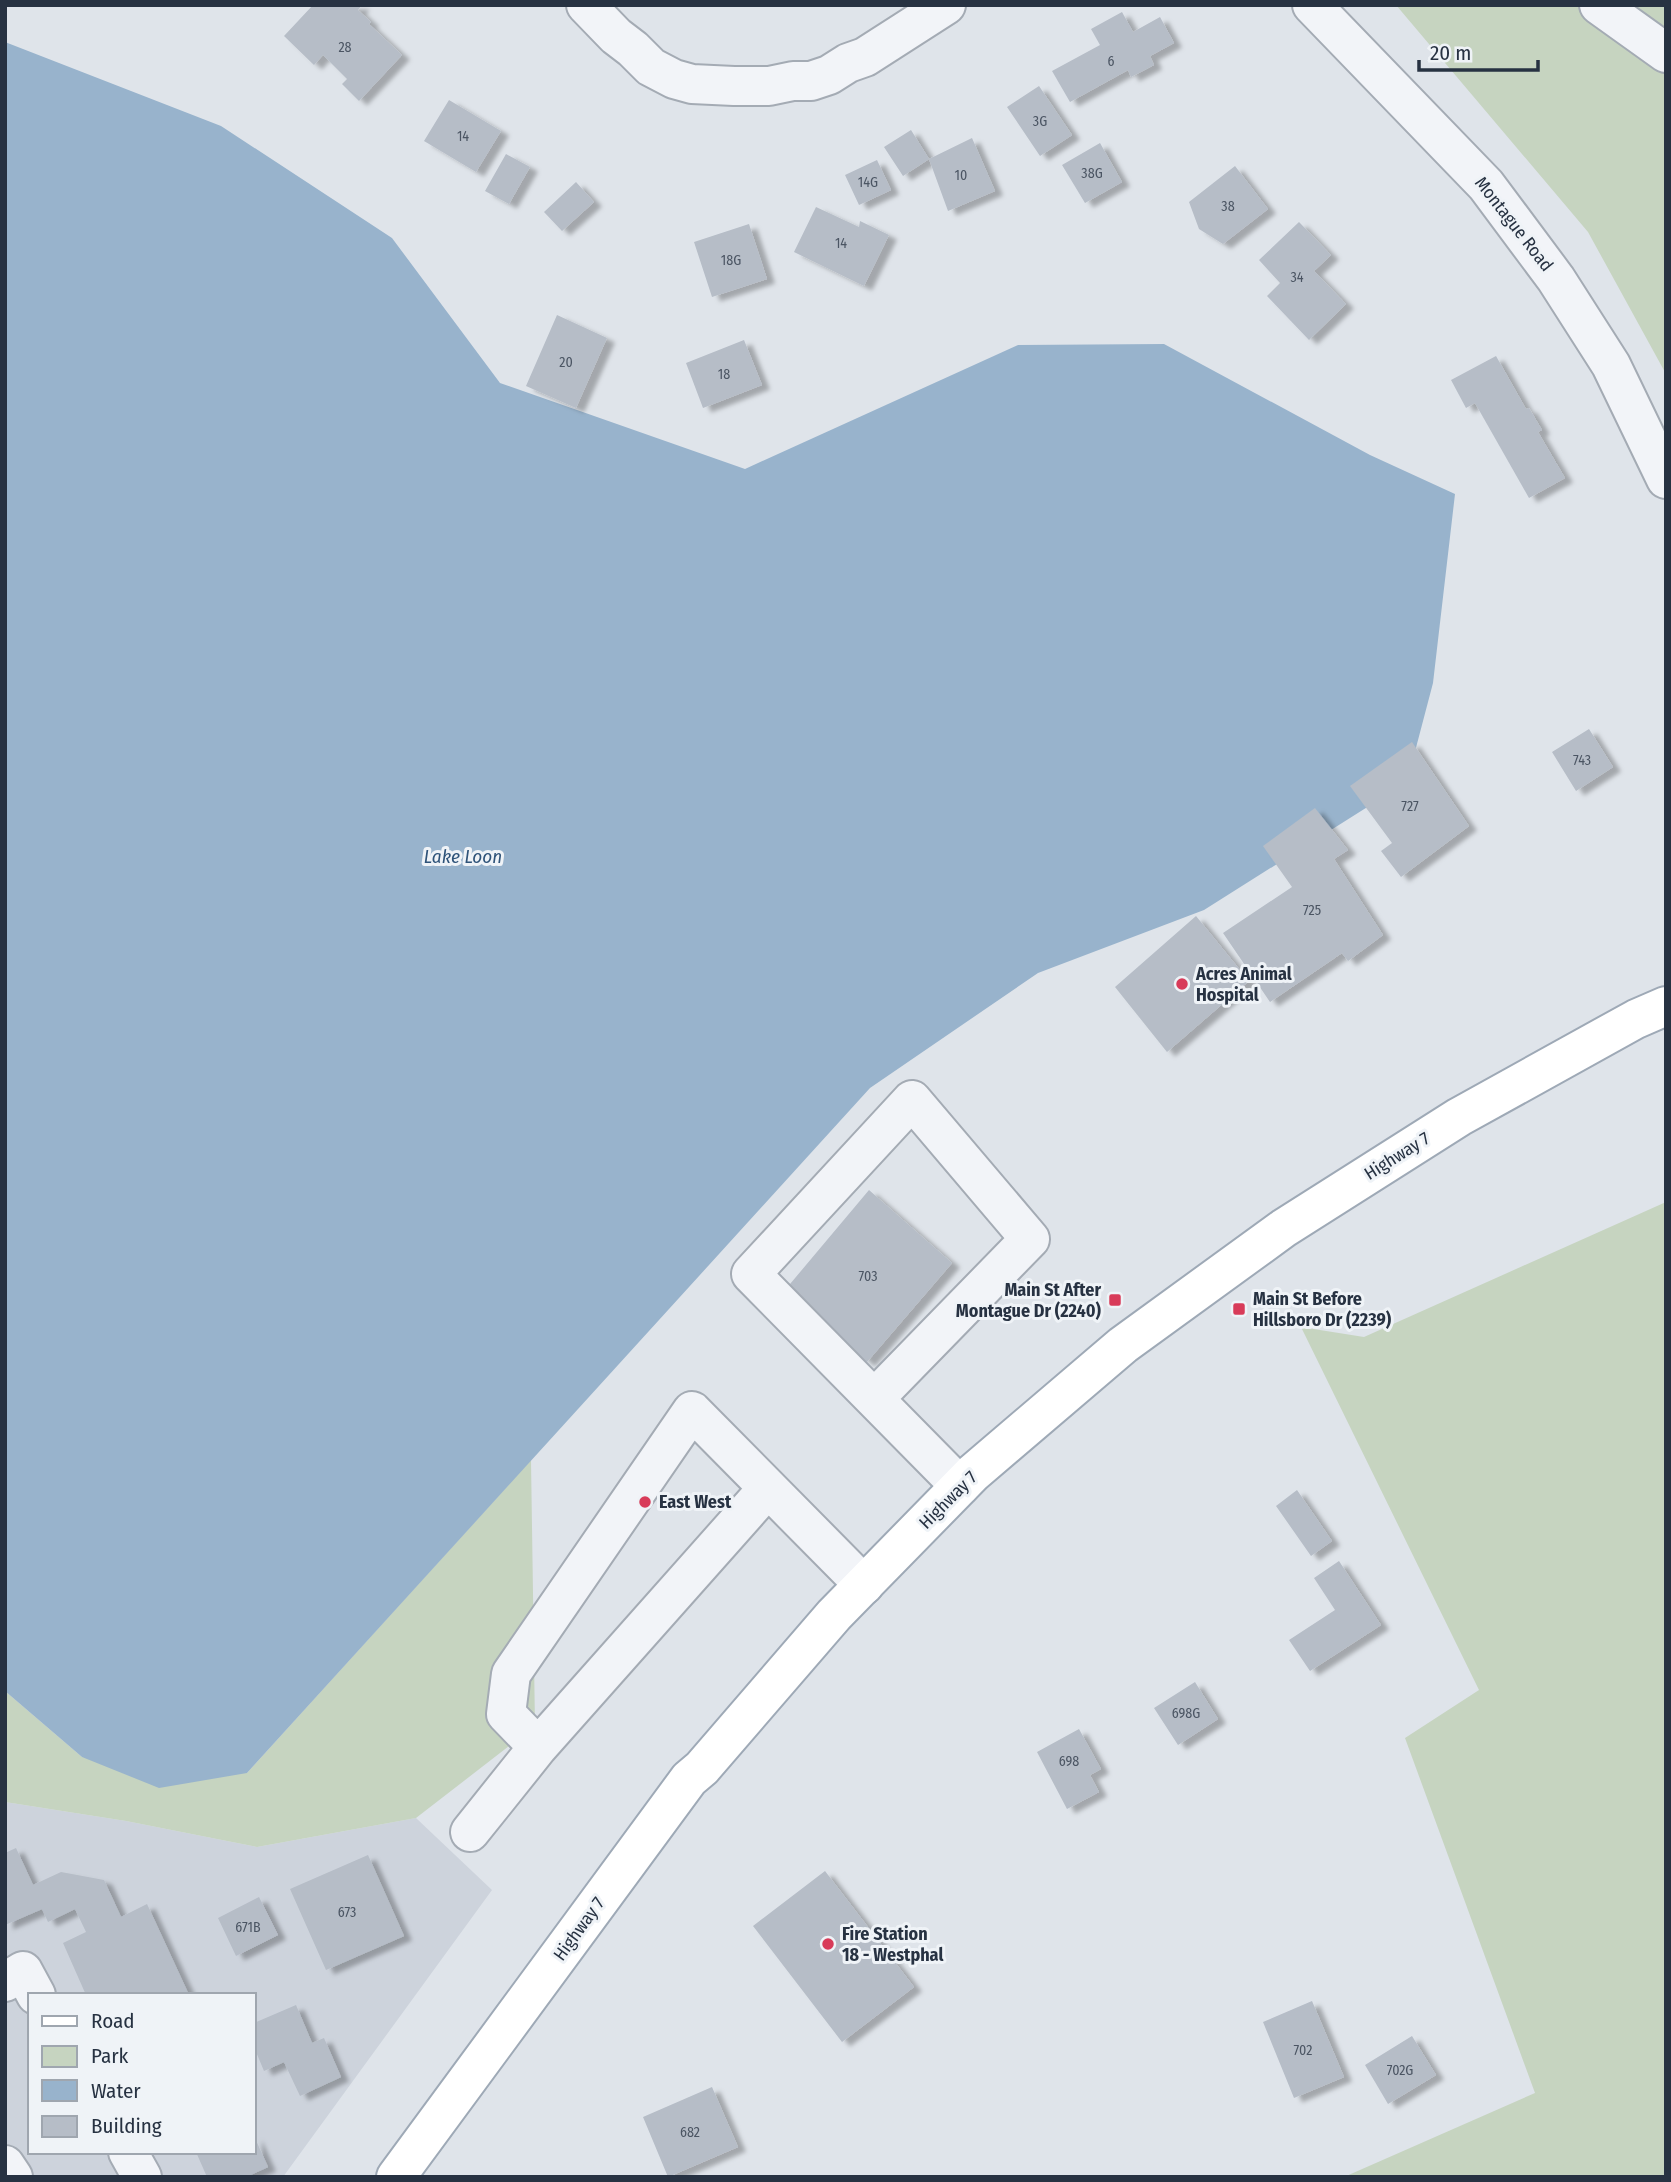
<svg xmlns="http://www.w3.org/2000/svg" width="1671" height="2182" font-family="'Fira Sans Condensed',sans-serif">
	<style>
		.built { fill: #cdd3dc; fill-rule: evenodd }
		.green { fill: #c6d4c0 }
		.water { fill: #98b3cc }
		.building { fill: #b6bdc7; filter: url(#shadow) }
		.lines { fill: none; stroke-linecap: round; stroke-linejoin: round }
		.minor-casing { stroke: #a4abb4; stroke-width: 42 }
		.major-casing { stroke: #9ea9b6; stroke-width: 42 }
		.minor { stroke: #f2f4f8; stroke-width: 38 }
		.major { stroke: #fff; stroke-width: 38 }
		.poi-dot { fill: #d83b59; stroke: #eff3f7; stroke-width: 2.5 }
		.labels { text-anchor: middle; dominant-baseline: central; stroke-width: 6; stroke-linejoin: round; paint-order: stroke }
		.number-label { font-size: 14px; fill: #4b5563 }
		.street-label { font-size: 18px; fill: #273242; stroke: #eff3f7 }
		.poi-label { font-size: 18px; font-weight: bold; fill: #273242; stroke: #eff3f7; text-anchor: start }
		.water-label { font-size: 19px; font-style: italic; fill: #2e5379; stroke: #eff3f7 }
	</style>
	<defs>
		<filter id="shadow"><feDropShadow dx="8" dy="4.5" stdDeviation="2" flood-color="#0004"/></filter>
	</defs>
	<rect width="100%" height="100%" fill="#dfe4ea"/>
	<!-- built -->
	<path class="built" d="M 5,1802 L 126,1821 L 257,1847 L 416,1818 L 492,1890 L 283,2177 L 5,2177 ZM 30,1995 L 254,1995 L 254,2152 L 30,2152 Z"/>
	<!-- green -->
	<path class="green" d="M 1396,5 L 1666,5 L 1666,374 L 1588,232 Z
		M 1666,1202 L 1666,2177 L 1344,2177 L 1535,2093 L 1405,1738 L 1479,1690 L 1301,1327 L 1364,1337 Z
		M 531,1460 L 535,1726 L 416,1818 L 257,1847 L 126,1821 L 5,1802 L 5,1691 L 82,1757 L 247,1773 Z"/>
	<!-- water -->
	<path class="water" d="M 5,42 L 221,126 L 392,238 L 500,383 L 745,469 L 1018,345 L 1164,344 L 1370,455 L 1455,494 L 1433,683 L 1407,782 L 1204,910 L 1038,973 L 870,1088 L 247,1773 L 159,1788 L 82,1757 L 5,1691 Z"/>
	<!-- building -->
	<path class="building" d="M 313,5 L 362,5 L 358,10 L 371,22 L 369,24 L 402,55 L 359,101 L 342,84 L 347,79 L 323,55 L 314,65 L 284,36 Z
		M 1122,12 L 1133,32 L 1160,17 L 1174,43 L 1150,56 L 1154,65 L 1131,77 L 1128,70 L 1070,102 L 1052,71 L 1100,45 L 1091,29 Z
		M 1039,86 L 1072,135 L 1040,156 L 1007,107 Z
		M 449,100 L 501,131 L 476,172 L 424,141 Z
		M 911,130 L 929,159 L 903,176 L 884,147 Z
		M 972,138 L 995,191 L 948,211 L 929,159 Z
		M 1100,143 L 1122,182 L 1085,203 L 1062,165 Z
		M 506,154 L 530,167 L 509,204 L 485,191 Z
		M 877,160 L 891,190 L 859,205 L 845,175 Z
		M 1235,166 L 1268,209 L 1223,244 L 1199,229 L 1189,202 Z
		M 576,182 L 594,202 L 562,231 L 544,212 Z
		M 816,207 L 859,227 L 860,221 L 889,235 L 864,286 L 794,252 Z
		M 1299,222 L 1331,255 L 1314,271 L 1346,304 L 1309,340 L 1267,296 L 1280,283 L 1259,260 Z
		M 749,224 L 767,279 L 712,297 L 694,242 Z
		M 557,315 L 607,338 L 576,408 L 526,386 Z
		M 744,340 L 762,385 L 703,408 L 686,363 Z
		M 1496,356 L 1526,409 L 1529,408 L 1542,430 L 1538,432 L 1565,478 L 1529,498 L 1475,403 L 1466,408 L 1451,380 Z
		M 1589,729 L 1613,767 L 1576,791 L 1552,752 Z
		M 1412,742 L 1469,826 L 1401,877 L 1381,851 L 1392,843 L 1350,786 Z
		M 1315,808 L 1348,850 L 1334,859 L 1383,935 L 1348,961 L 1342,953 L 1270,1002 L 1223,933 L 1292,887 L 1263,846 Z
		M 1196,916 L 1249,981 L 1167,1052 L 1115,987 Z
		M 869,1190 L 952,1263 L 867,1362 L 785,1290 Z
		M 1297,1490 L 1332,1541 L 1311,1556 L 1276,1506 Z
		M 1339,1561 L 1381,1625 L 1310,1671 L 1289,1640 L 1335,1610 L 1314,1578 Z
		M 1195,1682 L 1218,1719 L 1178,1745 L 1154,1708 Z
		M 1079,1729 L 1101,1769 L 1090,1775 L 1099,1792 L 1067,1809 L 1037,1752 Z
		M 16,1848 L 33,1885 L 61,1872 L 104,1880 L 121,1917 L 147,1904 L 189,1995 L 86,1995 L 63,1943 L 86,1932 L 75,1909 L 48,1922 L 42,1909 L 5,1925 L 5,1853 Z
		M 368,1855 L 404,1936 L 326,1970 L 290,1889 Z
		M 825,1871 L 914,1987 L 842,2042 L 753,1926 Z
		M 259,1897 L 278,1935 L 236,1956 L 218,1918 Z
		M 1312,2001 L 1344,2077 L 1294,2098 L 1263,2022 Z
		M 296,2005 L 312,2043 L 324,2038 L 341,2077 L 300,2096 L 284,2062 L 264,2071 L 254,2047 L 254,2023 Z
		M 1412,2036 L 1436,2075 L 1388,2104 L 1365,2065 Z
		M 712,2087 L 738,2147 L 668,2177 L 643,2117 Z
		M 254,2136 L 268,2167 L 246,2177 L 207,2177 L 196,2152 L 254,2152 Z"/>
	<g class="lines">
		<defs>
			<path id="minor" d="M 586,5 L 616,36 L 633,49 L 651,67 L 674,79 L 692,84 L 734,86 L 769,86 L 793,81 L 811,81 L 829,75 L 848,63 L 865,57 L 946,5
				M 1312,5 L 1486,185 L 1556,279 L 1611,365 L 1666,479
				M 1599,5 L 1666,53
				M 875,1398 L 1030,1239 L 912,1100 L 751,1274 L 960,1486
				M 768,1488 L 538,1747 L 506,1714 L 511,1674 L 692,1411 L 864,1585
				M 470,1832 L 538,1747
				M 5,1982 L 23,1971 L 36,1995
				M 128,2152 L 142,2177
				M 5,2165 L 13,2177"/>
			<path id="major" d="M 396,2177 L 689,1779 L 702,1768 L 834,1615 L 973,1473 L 1123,1345 L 1284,1228 L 1407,1150 L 1459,1117 L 1636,1019 L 1666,1006"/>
		</defs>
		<!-- minor casing -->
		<use href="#minor" class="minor-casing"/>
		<!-- major casing -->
		<use href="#major" class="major-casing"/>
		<!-- minor -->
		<use href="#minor" class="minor"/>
		<!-- major -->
		<use href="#major" class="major"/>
	</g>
	<!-- markers -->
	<g class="poi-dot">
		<circle cx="1182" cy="984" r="7"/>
		<rect x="1108" y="1293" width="14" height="14" rx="3.5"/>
		<rect x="1232" y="1302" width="14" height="14" rx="3.5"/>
		<circle cx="645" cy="1502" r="7"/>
		<circle cx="828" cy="1944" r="7"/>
	</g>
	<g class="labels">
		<!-- number labels -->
		<g class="number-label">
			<text x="345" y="47">28</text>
			<text x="1111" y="61">6</text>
			<text x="1040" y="121">3G</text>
			<text x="463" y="136">14</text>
			<text x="1092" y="173">38G</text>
			<text x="961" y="175">10</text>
			<text x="868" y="182">14G</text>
			<text x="1228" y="206">38</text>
			<text x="841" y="243">14</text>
			<text x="731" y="260">18G</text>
			<text x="1297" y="277">34</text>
			<text x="566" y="362">20</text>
			<text x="724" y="374">18</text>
			<text x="1582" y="760">743</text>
			<text x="1410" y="806">727</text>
			<text x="1312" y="910">725</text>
			<text x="868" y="1276">703</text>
			<text x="1186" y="1713">698G</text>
			<text x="1069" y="1761">698</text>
			<text x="347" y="1912">673</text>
			<text x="248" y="1927">671B</text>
			<text x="1303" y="2050">702</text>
			<text x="1400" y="2070">702G</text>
			<text x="690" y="2132">682</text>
		</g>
		<!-- street labels -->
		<g class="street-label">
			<text transform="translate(1514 224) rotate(52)">Montague Road</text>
			<text transform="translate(1397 1156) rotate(-32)">Highway 7</text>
			<text transform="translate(948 1500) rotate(-45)">Highway 7</text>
			<text transform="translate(579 1929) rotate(-54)">Highway 7</text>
		</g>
		<!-- poi labels -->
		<g class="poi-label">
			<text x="1196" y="974">Acres Animal<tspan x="1196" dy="21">Hospital</tspan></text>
			<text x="1101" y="1290" text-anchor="end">Main St After<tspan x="1101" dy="21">Montague Dr (2240)</tspan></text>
			<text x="1253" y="1299">Main St Before<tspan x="1253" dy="21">Hillsboro Dr (2239)</tspan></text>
			<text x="659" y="1502">East West</text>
			<text x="842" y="1934">Fire Station<tspan x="842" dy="21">18 - Westphal</tspan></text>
		</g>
		<!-- water labels -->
		<g class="water-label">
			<text x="463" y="856">Lake Loon</text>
		</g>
	</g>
	<!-- border -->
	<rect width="1671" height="2182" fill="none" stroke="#273242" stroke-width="14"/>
	<!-- legend -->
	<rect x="28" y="1993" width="228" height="161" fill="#eff3f7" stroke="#9fa6af" stroke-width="2"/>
	<rect x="42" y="2016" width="35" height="10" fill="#ffffff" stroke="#9fa6af" stroke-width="2"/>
	<text x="91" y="2028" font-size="21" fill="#273242">Road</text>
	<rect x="42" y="2046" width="35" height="21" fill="#c6d4c0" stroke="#9fa6af" stroke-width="2"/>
	<text x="91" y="2063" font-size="21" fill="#273242">Park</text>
	<rect x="42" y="2080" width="35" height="21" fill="#98b3cc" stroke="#9fa6af" stroke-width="2"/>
	<text x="91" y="2098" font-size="21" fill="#273242">Water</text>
	<rect x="42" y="2116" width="35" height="21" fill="#b6bdc7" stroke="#9fa6af" stroke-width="2"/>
	<text x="91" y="2133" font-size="21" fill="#273242">Building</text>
	<!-- scale -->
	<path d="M1419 60v10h119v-10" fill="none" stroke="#273242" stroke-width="3.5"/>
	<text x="1430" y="60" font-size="21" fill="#273242" stroke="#eff3f7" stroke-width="5" paint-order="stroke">20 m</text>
</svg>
